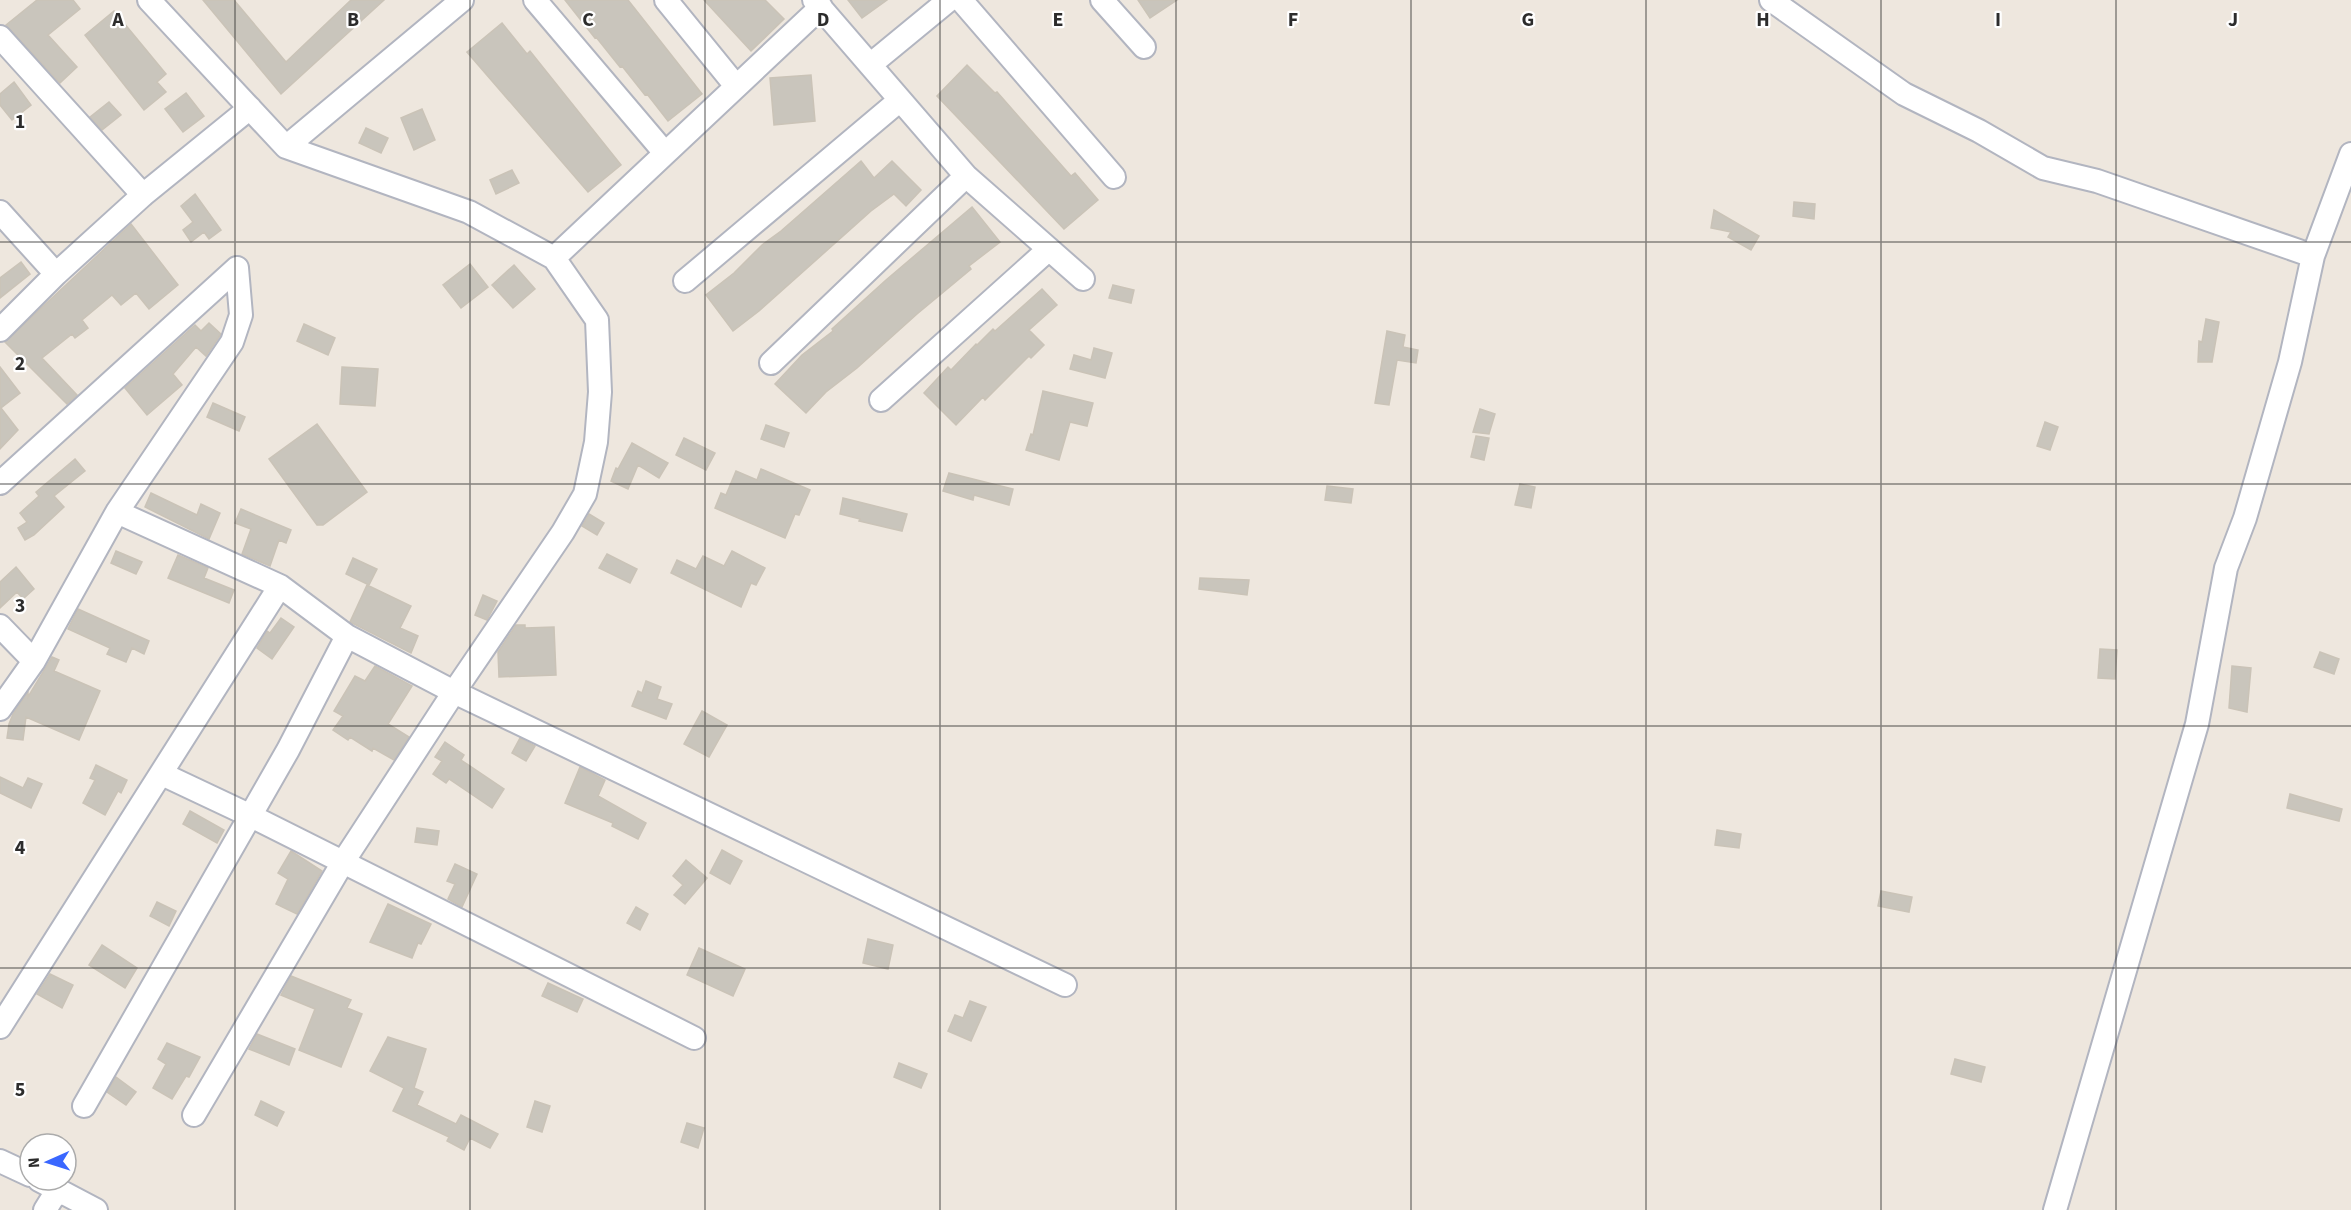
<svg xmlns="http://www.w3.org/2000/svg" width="2351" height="1210" font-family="'Source Sans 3',sans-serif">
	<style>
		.building { fill: #c9c5bc; stroke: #cac3b7; stroke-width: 1.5 }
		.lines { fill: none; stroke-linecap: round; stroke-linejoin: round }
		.minor-casing { stroke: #b2b5c0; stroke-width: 26 }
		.minor { stroke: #fff; stroke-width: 22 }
		.grid { fill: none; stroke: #2c2c2c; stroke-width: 1.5; stroke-opacity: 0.55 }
		.grid-label { font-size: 20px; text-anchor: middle; font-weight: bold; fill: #2c2c2c; stroke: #fff; stroke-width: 4.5; stroke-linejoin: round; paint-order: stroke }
	</style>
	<rect width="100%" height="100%" fill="#eee7de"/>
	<!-- building -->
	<path class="building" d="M 37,0 L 73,0 L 80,9 L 48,35 L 77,67 L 60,83 L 6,25 Z
		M 203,0 L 234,0 L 286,62 L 351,0 L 384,0 L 281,94 Z
		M 565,0 L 628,0 L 702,94 L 668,121 L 647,94 L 645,95 L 622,66 L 620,67 L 596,37 L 595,38 Z
		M 704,0 L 765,0 L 784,19 L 751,51 Z
		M 848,0 L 887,0 L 862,18 Z
		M 1138,0 L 1177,0 L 1150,18 Z
		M 114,11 L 166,74 L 157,82 L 166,92 L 144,110 L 85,35 Z
		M 502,23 L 527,54 L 530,51 L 621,165 L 588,192 L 467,52 Z
		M 967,65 L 995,93 L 997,92 L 1071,176 L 1075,173 L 1098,200 L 1064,229 L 937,96 Z
		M 811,75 L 815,121 L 774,125 L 770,78 Z
		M 14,82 L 31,105 L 12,120 L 0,105 L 0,94 Z
		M 186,93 L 204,116 L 183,132 L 165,109 Z
		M 109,102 L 121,115 L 102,130 L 90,117 Z
		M 422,109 L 435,140 L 414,150 L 401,118 Z
		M 366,128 L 388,138 L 381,153 L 359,143 Z
		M 861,161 L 874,178 L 892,161 L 921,190 L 906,206 L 894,194 L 871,211 L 759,311 L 733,331 L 706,295 L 734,273 L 762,245 L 781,231 Z
		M 512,170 L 519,183 L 496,194 L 490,180 Z
		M 195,194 L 221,230 L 209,239 L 204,232 L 191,242 L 183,230 L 193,222 L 181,206 Z
		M 1794,202 L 1815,204 L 1814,219 L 1793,216 Z
		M 972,207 L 1000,242 L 969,266 L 971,269 L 917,314 L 857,368 L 826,392 L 806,413 L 775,384 L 802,355 L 833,331 L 832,329 L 886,280 Z
		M 1714,210 L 1759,236 L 1751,250 L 1728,237 L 1731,232 L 1711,228 Z
		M 131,224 L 178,285 L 149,309 L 136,293 L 121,305 L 112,295 L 82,320 L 88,328 L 75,338 L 72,334 L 42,358 L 77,395 L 67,404 L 5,342 Z
		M 21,262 L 30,274 L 0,298 L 0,278 Z
		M 470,264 L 488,287 L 461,308 L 443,285 Z
		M 514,265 L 535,289 L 513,308 L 492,285 Z
		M 1113,285 L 1134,290 L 1131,303 L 1109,298 Z
		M 1042,289 L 1057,305 L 1029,330 L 1044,345 L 1031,358 L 1029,356 L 985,400 L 983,397 L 956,425 L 924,393 L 948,367 L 951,370 L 976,344 L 977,345 L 993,329 L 995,331 Z
		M 2206,319 L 2219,322 L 2212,362 L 2198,362 L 2199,341 L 2202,342 Z
		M 209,323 L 221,334 L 206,356 L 196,347 L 173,374 L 182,385 L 147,415 L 125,388 L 195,325 L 201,331 Z
		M 304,324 L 335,338 L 328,355 L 297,341 Z
		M 1387,331 L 1405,335 L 1403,347 L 1418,350 L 1416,363 L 1397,360 L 1389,405 L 1375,403 Z
		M 1094,348 L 1112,353 L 1105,378 L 1070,369 L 1074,355 L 1091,360 Z
		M 0,367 L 20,393 L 1,408 L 18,430 L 0,449 Z
		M 342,367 L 378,369 L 375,406 L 340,404 Z
		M 1043,391 L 1093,403 L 1087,426 L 1070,422 L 1059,460 L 1026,450 L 1031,434 L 1033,435 Z
		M 213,403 L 245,417 L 239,431 L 207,417 Z
		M 1480,409 L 1495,414 L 1489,434 L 1473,432 Z
		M 2045,422 L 2058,427 L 2050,450 L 2037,446 Z
		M 317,424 L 367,492 L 323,525 L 317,525 L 269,459 Z
		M 766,425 L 789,433 L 784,447 L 761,439 Z
		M 1476,436 L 1489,438 L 1484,460 L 1471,457 Z
		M 684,438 L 715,453 L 706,470 L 676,455 Z
		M 632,443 L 668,463 L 659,478 L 638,465 L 628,489 L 611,481 L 616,468 L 618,469 Z
		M 75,459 L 85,471 L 54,496 L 64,507 L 34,535 L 25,540 L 18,528 L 27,522 L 20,513 L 39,496 L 36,492 Z
		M 761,469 L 810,490 L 799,515 L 795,514 L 785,538 L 715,508 L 721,493 L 726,495 L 736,471 L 757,480 Z
		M 949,473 L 1013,489 L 1009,505 L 974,495 L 973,500 L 943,491 Z
		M 1520,484 L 1535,487 L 1531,508 L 1515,505 Z
		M 1327,486 L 1353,489 L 1351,503 L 1325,500 Z
		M 151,493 L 197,515 L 201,504 L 220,513 L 209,539 L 145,507 Z
		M 843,498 L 907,514 L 902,531 L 859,521 L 860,519 L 840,514 Z
		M 241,509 L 291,530 L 286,543 L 279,540 L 270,566 L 242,554 L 251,529 L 235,523 Z
		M 589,514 L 604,523 L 597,535 L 582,526 Z
		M 116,551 L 142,562 L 136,574 L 111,563 Z
		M 732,551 L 765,568 L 756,585 L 751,583 L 741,607 L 671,573 L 677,560 L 696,569 L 703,556 L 724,566 Z
		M 607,554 L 637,569 L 630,583 L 599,568 Z
		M 178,555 L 208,568 L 204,578 L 234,590 L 229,603 L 168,578 Z
		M 353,558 L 377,569 L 369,585 L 346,574 Z
		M 16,567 L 34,589 L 23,599 L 17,592 L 0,608 L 0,582 Z
		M 1200,578 L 1249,580 L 1247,595 L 1199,589 Z
		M 367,585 L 411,606 L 400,628 L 418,636 L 411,653 L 350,622 Z
		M 483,595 L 497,601 L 487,620 L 475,615 Z
		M 78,609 L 149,641 L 144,654 L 132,648 L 126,662 L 107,654 L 110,648 L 68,629 Z
		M 281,618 L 294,627 L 272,659 L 257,648 L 267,631 L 270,633 Z
		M 516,625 L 525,625 L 525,628 L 554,627 L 556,675 L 499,677 L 498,652 Z
		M 2100,649 L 2117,650 L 2115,679 L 2098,678 Z
		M 2320,652 L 2339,659 L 2334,674 L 2314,667 Z
		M 52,657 L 59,660 L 54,671 L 100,691 L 79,740 L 26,717 L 23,740 L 7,738 L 9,724 L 13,714 L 28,692 L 28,697 Z
		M 375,666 L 412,686 L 388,724 L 409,737 L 394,760 L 373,748 L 372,751 L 350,737 L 348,740 L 333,730 L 343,716 L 334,711 L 355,676 L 365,681 Z
		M 2232,666 L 2251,668 L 2247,712 L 2229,708 Z
		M 646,681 L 661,687 L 657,699 L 672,704 L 666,719 L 632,706 L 638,691 L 642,693 Z
		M 702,711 L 727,725 L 709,757 L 684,744 Z
		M 520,738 L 535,746 L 526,761 L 512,753 Z
		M 445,742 L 464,755 L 461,760 L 504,789 L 492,808 L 449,779 L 446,783 L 433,774 L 442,761 L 435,757 Z
		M 96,765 L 127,780 L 121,793 L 118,791 L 105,815 L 83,803 L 95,780 L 90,778 Z
		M 580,767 L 605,780 L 598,796 L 646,823 L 638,839 L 612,826 L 613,823 L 565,803 Z
		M 0,777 L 23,788 L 28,778 L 42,784 L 31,808 L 0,793 Z
		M 2290,794 L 2342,809 L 2339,821 L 2287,808 Z
		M 190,811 L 224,830 L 217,843 L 183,824 Z
		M 417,828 L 439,831 L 437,845 L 415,842 Z
		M 1717,830 L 1741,834 L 1739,848 L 1715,845 Z
		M 722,850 L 742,861 L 730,884 L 710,873 Z
		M 291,851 L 322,871 L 297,914 L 276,904 L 288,879 L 278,873 Z
		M 686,860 L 707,878 L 685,904 L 674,895 L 683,885 L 673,876 Z
		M 455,864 L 477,874 L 462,907 L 448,899 L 455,884 L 447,881 Z
		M 1881,891 L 1912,897 L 1909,912 L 1878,906 Z
		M 157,902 L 176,911 L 169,926 L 150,916 Z
		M 388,904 L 431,924 L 421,944 L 418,943 L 412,958 L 370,942 Z
		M 636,907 L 648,914 L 640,930 L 627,923 Z
		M 868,939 L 893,945 L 888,969 L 863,963 Z
		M 102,945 L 137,968 L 125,988 L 89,965 Z
		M 699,948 L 745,969 L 733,996 L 687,975 Z
		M 50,974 L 73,985 L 62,1008 L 37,994 Z
		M 291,976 L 351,1000 L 347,1008 L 362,1014 L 341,1067 L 299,1050 L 315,1009 L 281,995 Z
		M 548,983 L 583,999 L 577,1012 L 542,996 Z
		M 970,1001 L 986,1007 L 971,1041 L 948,1031 L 955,1015 L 963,1018 Z
		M 257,1034 L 295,1049 L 289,1065 L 249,1049 Z
		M 388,1037 L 426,1049 L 414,1088 L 423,1092 L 417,1105 L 456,1124 L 461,1115 L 498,1134 L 490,1148 L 470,1138 L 464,1150 L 447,1141 L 449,1137 L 393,1111 L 404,1088 L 370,1071 Z
		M 167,1043 L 200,1057 L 189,1077 L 186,1076 L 172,1099 L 153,1088 L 166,1064 L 158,1059 Z
		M 1955,1059 L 1985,1067 L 1981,1082 L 1951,1074 Z
		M 899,1063 L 927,1074 L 921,1088 L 894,1077 Z
		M 116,1077 L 136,1092 L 126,1105 L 107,1092 Z
		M 261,1101 L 284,1112 L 277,1126 L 255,1115 Z
		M 535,1101 L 550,1106 L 542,1132 L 527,1127 Z
		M 687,1123 L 704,1128 L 698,1148 L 681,1142 Z"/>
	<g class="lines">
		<defs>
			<path id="minor" d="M 149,0 L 286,147 L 469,212 L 554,258 L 597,320 L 600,392 L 596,442 L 585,494 L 563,532 L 454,692 L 343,862 L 194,1115
				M 535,0 L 665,153
				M 666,0 L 736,86
				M 814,0 L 966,176 L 1083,279
				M 961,0 L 1114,177
				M 1102,0 L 1144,47
				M 1771,0 L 1904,94 L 1979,131 L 2043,168 L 2097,181 L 2313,256
				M 0,37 L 143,195
				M 870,65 L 949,0
				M 286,147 L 462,0
				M 0,212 L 56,274
				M 554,258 L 821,7
				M 685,281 L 900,100
				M 0,330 L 56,274 L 143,195 L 250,108
				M 771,363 L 966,176
				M 881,400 L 1049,249
				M 0,483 L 237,268
				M 0,626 L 34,661
				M 347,636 L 454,692 L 1065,985
				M 0,709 L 34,661 L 117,512 L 232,342 L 241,315 L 237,268
				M 162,774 L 251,816 L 694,1038
				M 0,1027 L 280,586
				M 84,1106 L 288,750 L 347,636 L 280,586 L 117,512
				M 0,1161 L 30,1175
				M 39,1180 L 96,1210
				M 45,1210 L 58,1189
				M 2055,1210 L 2197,724 L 2226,568 L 2245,518 L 2290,362 L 2313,256 L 2351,154"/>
		</defs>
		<!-- minor casing -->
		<use href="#minor" class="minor-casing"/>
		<!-- minor -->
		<use href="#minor" class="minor"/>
	</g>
	<!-- grid -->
	<path class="grid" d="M 235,0 L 235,1210M 470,0 L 470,1210M 705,0 L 705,1210M 940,0 L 940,1210M 1176,0 L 1176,1210M 1411,0 L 1411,1210M 1646,0 L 1646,1210M 1881,0 L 1881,1210M 2116,0 L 2116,1210M 0,242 L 2351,242M 0,484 L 2351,484M 0,726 L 2351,726M 0,968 L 2351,968"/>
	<g class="grid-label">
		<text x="118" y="26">A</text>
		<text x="353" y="26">B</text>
		<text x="588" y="26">C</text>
		<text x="823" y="26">D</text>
		<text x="1058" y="26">E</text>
		<text x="1293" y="26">F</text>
		<text x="1528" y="26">G</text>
		<text x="1763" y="26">H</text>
		<text x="1998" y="26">I</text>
		<text x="2233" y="26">J</text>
		<text x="20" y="128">1</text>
		<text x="20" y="370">2</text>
		<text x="20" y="612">3</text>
		<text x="20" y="854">4</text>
		<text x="20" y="1096">5</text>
	</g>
	<!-- north arrow -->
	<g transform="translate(48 1162) rotate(267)"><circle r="28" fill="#ffffff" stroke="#ababab" stroke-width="1.5"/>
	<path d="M0-4.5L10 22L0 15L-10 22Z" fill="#3a67ff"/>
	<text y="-9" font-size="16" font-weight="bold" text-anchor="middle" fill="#2c2c2c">N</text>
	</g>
</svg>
